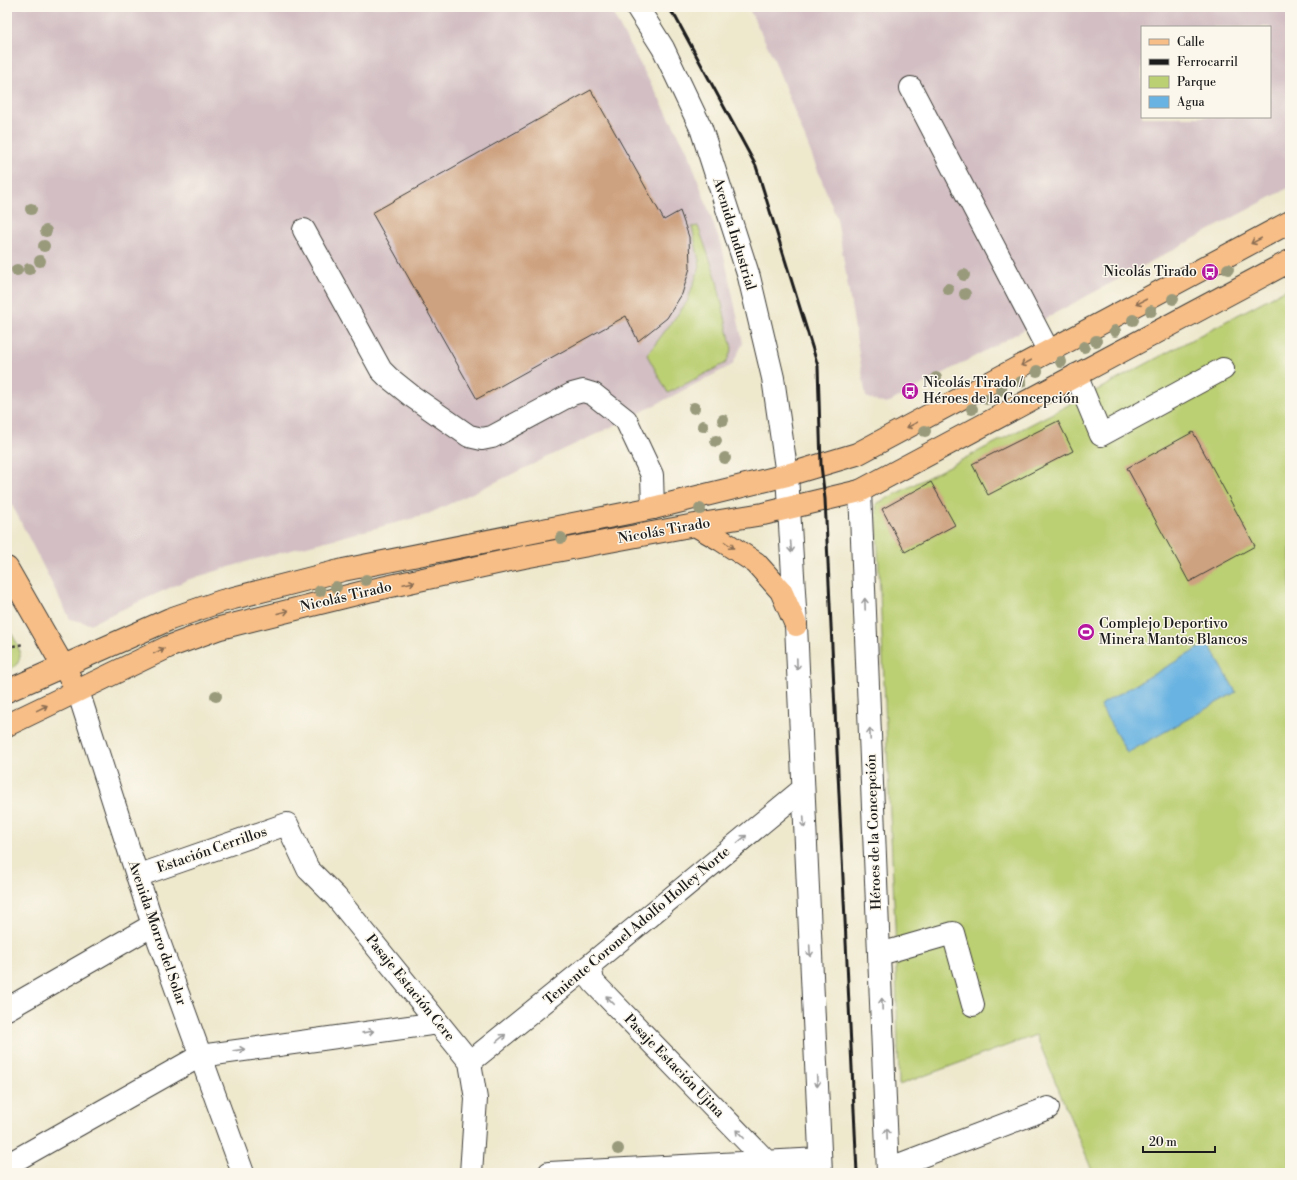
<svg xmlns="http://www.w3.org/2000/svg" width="1297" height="1180" font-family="'Libre Bodoni',serif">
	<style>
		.industrial { fill: #d2bec3; fill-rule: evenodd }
		.green { fill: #bbcf73; stroke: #6c7648 }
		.water { fill: #69b3e2; stroke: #42687f }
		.building { fill: #cda280 }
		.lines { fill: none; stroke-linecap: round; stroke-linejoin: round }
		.minor-casing { stroke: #3c3b37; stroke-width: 24 }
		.major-casing { stroke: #3c3b37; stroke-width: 24 }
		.path { stroke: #3c3b37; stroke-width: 2.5; stroke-dasharray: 3 3; stroke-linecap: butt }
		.minor { stroke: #fff; stroke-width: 22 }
		.major { stroke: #f7be87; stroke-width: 22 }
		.rail { stroke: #1c1c1c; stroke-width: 3 }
		.tree { fill: #999a7c }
		.oneway { stroke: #8a6d52 }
		.oneway2 { stroke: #999 }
		.labels { text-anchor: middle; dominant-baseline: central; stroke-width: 3; stroke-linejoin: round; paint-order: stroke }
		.street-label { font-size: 14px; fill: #1c1c1c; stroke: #fbf7ec }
		.poi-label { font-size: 14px; fill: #1c1c1c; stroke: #fbf7ec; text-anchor: start }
	</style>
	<rect width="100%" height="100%" fill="#fbf7ec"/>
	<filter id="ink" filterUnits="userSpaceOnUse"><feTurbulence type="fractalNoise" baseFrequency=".025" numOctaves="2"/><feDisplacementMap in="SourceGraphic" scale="8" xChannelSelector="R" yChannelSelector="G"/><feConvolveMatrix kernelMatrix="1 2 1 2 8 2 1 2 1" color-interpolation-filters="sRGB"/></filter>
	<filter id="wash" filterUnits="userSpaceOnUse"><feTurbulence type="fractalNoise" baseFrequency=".012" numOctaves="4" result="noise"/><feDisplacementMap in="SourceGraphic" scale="16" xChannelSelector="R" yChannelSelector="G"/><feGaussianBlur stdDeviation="0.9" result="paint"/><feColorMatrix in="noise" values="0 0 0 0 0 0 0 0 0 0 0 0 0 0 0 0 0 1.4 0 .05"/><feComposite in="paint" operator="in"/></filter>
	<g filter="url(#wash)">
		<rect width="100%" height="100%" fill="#eee8cd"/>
		<!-- industrial -->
		<path class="industrial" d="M 7,7 L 609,7 L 688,152 L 723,251 L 743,343 L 732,365 L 626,420 L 426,515 L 249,561 L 187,580 L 90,624 L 70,619 L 7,495 Z
			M 748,7 L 1289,7 L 1290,187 L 886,404 L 866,397 L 837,219 L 773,57 ZM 1142,27 L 1270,27 L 1270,117 L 1142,117 Z"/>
		<!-- green -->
		<path class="green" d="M 698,226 L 716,277 L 732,349 L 726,363 L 668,393 L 647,355 L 687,302 L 700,266 L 692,227 Z
			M 1290,287 L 1290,1173 L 1093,1173 L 1036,1035 L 899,1085 L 895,925 L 876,504 L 1086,396 Z
			M 7,626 C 16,642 31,660 7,671 Z"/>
		<!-- water -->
		<path class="water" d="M 1208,643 L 1236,692 L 1127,753 L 1100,705 Z"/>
		<g id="blocks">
			<!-- building -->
			<path class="building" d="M 591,90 L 664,220 L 680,211 L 689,237 L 690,268 L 682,294 L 667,318 L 638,341 L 626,316 L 477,399 L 372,213 Z
				M 1058,421 L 1073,451 L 988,495 L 972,464 Z
				M 1193,432 L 1255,546 L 1189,582 L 1127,468 Z
				M 931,482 L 955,525 L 905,552 L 882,509 Z"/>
		</g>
	</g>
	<g filter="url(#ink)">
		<use href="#blocks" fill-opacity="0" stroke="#3c3b37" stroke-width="1"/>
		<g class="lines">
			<defs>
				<path id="minor" d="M 637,7 L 663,48 L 701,128 L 749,277 L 773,378 L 787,475 L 796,625 L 821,1173
					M 911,88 L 1049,352
					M 304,230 L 381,370 L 388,377 L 413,397 L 469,436 L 482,439 L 492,437 L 572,394 L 583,391 L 593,394 L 626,420 L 652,475 L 653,508
					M 1076,375 L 1101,435 L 1223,369
					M 860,491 L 888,1173
					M 78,691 L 153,925 L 243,1173
					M 137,876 L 287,824 L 308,869 L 336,897 L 470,1062 L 476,1099 L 471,1173
					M 880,954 L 953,933 L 973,1005
					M 590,965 L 593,982 L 767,1162
					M 7,1009 L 153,925
					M 470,1062 L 590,965 L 803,789
					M 7,1165 L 200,1056 L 438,1023
					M 888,1169 L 1048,1108
					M 549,1173 L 820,1159"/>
				<path id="major" d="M 695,525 L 721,540 L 756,563 L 781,591 L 796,625
					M 7,568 L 70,678
					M 7,691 L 170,619 L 222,601 L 343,570 L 653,508 L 787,475 L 857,454 L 1290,222
					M 7,725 L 168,647 L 220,628 L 368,591 L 524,557 L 695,525 L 763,514 L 860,491 L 1290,261"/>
			</defs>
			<!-- minor casing -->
			<use href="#minor" class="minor-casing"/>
			<!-- major casing -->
			<use href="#major" class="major-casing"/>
			<!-- path -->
			<path class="path" d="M 7,647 L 24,644"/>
			<!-- minor -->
			<use href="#minor" class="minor"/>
			<!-- major -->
			<use href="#major" class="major"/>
			<!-- rail -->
			<path class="rail" d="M 668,7 L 676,18 L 756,166 L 818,366 L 821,465 L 825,499 L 857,1173"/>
		</g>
		<!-- trees -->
		<g class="tree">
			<circle cx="31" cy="209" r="6"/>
			<circle cx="46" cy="231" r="6"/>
			<circle cx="44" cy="246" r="6"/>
			<circle cx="40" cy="261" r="6"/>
			<circle cx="29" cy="269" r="6"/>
			<circle cx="1228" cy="269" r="6"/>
			<circle cx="17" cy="270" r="6"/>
			<circle cx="964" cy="275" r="6"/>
			<circle cx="948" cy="289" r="6"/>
			<circle cx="965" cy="294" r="6"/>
			<circle cx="1173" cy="299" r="6"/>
			<circle cx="1151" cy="311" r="6"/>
			<circle cx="1133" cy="320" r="6"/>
			<circle cx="1115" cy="331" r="6"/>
			<circle cx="1096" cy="341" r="6"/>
			<circle cx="1084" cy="347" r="6"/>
			<circle cx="1061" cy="362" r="6"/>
			<circle cx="1037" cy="371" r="6"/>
			<circle cx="936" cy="378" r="6"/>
			<circle cx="1021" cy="382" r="6"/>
			<circle cx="1001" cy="390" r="6"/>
			<circle cx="987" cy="399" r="6"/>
			<circle cx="694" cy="408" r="6"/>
			<circle cx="972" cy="409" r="6"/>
			<circle cx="723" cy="420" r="6"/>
			<circle cx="703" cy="426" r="6"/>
			<circle cx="925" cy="431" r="6"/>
			<circle cx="716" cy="441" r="6"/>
			<circle cx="725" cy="458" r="6"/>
			<circle cx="700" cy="509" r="6"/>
			<circle cx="561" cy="538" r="6"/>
			<circle cx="366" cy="580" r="6"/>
			<circle cx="336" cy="587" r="6"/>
			<circle cx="320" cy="591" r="6"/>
			<circle cx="216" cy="696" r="6"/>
			<circle cx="618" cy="1149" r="6"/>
		</g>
		<!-- one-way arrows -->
		<defs><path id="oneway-shaft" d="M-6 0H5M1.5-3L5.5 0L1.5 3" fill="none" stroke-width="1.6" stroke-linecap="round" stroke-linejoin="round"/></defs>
		<g class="oneway">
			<use href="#oneway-shaft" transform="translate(1256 241) rotate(152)"/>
			<use href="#oneway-shaft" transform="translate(1141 302) rotate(152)"/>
			<use href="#oneway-shaft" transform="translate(1026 363) rotate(152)"/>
			<use href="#oneway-shaft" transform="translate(912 425) rotate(152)"/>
			<use href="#oneway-shaft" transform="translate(729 545) rotate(34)"/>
			<use href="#oneway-shaft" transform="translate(409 583) rotate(-12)"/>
			<use href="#oneway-shaft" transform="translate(283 612) rotate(-14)"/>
			<use href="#oneway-shaft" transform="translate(159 651) rotate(-26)"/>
			<use href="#oneway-shaft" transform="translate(42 708) rotate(-26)"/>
		</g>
		<g class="oneway2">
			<use href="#oneway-shaft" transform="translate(791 547) rotate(86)"/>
			<use href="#oneway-shaft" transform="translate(865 604) rotate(-92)"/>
			<use href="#oneway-shaft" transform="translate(797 664) rotate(88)"/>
			<use href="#oneway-shaft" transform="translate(870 734) rotate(-92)"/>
			<use href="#oneway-shaft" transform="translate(804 822) rotate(87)"/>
			<use href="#oneway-shaft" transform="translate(742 839) rotate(-40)"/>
			<use href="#oneway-shaft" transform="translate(810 951) rotate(87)"/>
			<use href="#oneway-shaft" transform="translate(610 1000) rotate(-134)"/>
			<use href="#oneway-shaft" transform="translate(882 1004) rotate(-92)"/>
			<use href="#oneway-shaft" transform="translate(368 1032) rotate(-8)"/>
			<use href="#oneway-shaft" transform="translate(501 1038) rotate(-39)"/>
			<use href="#oneway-shaft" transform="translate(239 1050) rotate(-8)"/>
			<use href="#oneway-shaft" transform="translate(817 1081) rotate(87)"/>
			<use href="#oneway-shaft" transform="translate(740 1134) rotate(-134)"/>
			<use href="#oneway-shaft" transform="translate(887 1134) rotate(-92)"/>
		</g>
	</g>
	<!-- icons -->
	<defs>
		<symbol id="bus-disc" viewBox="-11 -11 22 22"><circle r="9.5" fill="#b5179e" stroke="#fbf7ec"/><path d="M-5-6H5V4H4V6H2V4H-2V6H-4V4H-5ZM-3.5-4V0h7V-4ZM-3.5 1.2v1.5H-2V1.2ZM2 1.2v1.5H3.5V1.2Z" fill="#fff"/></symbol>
		<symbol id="stadium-disc" viewBox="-11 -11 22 22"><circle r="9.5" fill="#b5179e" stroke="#fbf7ec"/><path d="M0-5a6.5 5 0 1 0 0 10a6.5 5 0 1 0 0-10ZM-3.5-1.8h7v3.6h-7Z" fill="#fff"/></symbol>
	</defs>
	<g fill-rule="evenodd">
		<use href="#bus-disc" x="1200" y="262" width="20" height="20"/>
		<use href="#bus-disc" x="900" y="381" width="20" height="20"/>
		<use href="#stadium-disc" x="1076" y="622" width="20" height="20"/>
	</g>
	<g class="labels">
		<!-- street labels -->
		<g class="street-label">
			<text transform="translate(734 234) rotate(73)">Avenida Industrial</text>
			<text transform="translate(664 531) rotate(-10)">Nicolás Tirado</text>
			<text transform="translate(346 597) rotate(-13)">Nicolás Tirado</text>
			<text transform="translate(874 832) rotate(-92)">Héroes de la Concepción</text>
			<text transform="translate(212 850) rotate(-19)">Estación Cerrillos</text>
			<text transform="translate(637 926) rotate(-40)">Teniente Coronel Adolfo Holley Norte</text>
			<text transform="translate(157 933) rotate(71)">Avenida Morro del Solar</text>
			<text transform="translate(410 988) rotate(51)">Pasaje Estación Cere</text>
			<text transform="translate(674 1066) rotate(46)">Pasaje Estación Ujina</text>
		</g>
		<!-- poi labels -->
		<g class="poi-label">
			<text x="1197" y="272" text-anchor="end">Nicolás Tirado</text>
			<text x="923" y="383">Nicolás Tirado /<tspan x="923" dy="16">Héroes de la Concepción</tspan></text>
			<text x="1099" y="624">Complejo Deportivo<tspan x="1099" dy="16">Minera Mantos Blancos</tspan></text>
		</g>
	</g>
	<!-- margin -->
	<rect width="1297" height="1180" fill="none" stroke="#fbf7ec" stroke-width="24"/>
	<!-- legend -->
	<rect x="1141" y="26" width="130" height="92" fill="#fbf7ec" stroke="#a29f99"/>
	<rect x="1149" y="39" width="20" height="6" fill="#f7be87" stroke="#a29f99"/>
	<text x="1177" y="46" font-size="12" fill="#1c1c1c">Calle</text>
	<rect x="1149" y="59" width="20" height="6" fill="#1c1c1c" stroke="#a29f99"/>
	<text x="1177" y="66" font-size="12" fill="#1c1c1c">Ferrocarril</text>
	<rect x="1149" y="76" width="20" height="12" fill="#bbcf73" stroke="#a29f99"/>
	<text x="1177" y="86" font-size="12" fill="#1c1c1c">Parque</text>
	<rect x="1149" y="96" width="20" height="12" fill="#69b3e2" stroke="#a29f99"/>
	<text x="1177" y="106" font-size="12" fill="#1c1c1c">Agua</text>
	<!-- scale -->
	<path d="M1143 1146v6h72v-6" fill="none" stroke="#1c1c1c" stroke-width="2"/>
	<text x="1149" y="1146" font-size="12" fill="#1c1c1c" stroke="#fbf7ec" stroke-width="3" paint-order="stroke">20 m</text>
</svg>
